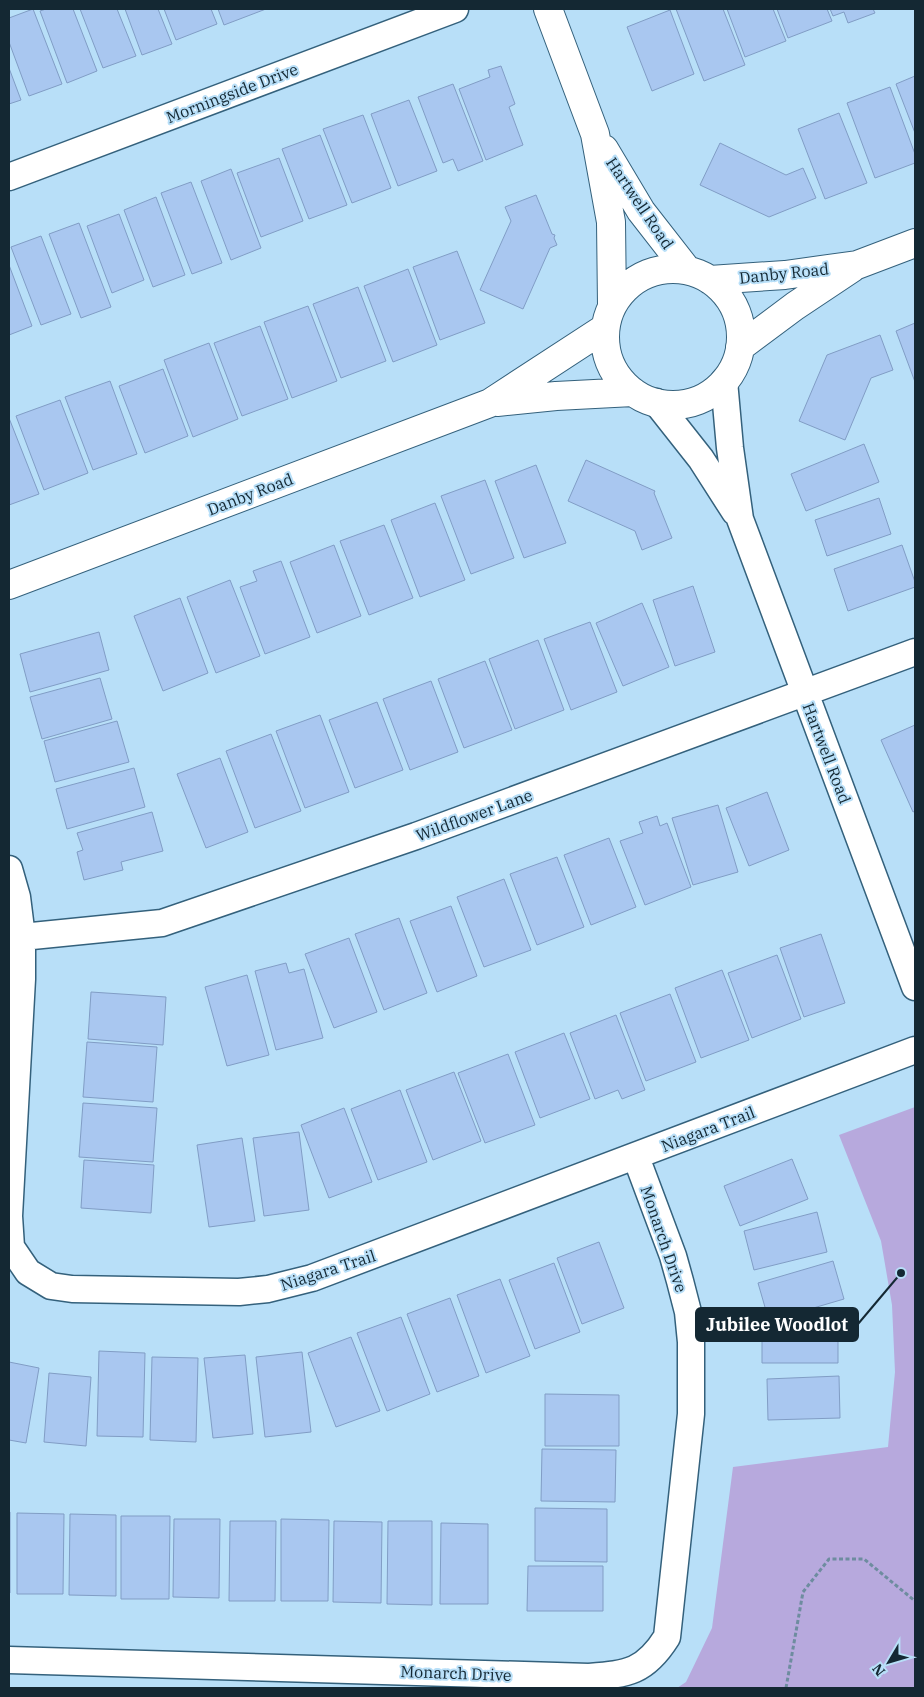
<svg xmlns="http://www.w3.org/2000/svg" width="924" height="1697" font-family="'IBM Plex Serif',serif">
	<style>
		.green { fill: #b7a9dd }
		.building { fill: #a9c7f0; stroke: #819dc5 }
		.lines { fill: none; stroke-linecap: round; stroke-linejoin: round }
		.minor-casing { stroke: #34617c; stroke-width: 29 }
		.tertiary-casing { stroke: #34617c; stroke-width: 30 }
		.path { stroke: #6e8c9f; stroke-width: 3; stroke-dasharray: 4 2.5; stroke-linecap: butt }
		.minor { stroke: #fff; stroke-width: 26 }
		.tertiary { stroke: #fff; stroke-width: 28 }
		.labels { text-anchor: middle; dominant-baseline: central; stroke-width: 4; stroke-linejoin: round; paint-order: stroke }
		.street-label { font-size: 16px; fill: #142833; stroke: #b8dff8 }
		.leader { fill: none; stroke: #142833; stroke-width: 2 }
		.callout-dot { fill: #142833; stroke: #b8dff8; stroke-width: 2 }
		.callout { fill: #142833; stroke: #142833; stroke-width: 2 }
		.callout-label { font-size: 18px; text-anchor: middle; font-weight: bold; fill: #fff }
	</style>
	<rect width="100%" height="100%" fill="#b8dff8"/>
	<!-- green -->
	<path class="green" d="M 915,1107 L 915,1688 L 677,1688 L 686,1682 L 712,1628 L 733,1467 L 888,1447 L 895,1372 L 892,1305 L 881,1241 L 839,1135 Z"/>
	<!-- building -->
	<path class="building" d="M 33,9 L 62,84 L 29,96 L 9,42 L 9,18 Z
		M 46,9 L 73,9 L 97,71 L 67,83 L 40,11 Z
		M 80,9 L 117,9 L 136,56 L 103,68 Z
		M 125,9 L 158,9 L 172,44 L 142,55 Z
		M 164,9 L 211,9 L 217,24 L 176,40 Z
		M 218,9 L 266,9 L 224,25 Z
		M 676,9 L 723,9 L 745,65 L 704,81 Z
		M 727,9 L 773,9 L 786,41 L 745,57 Z
		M 777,9 L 827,9 L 832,21 L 788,38 Z
		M 830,9 L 873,9 L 875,13 L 848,23 L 844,12 L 833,16 Z
		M 670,10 L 694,74 L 652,91 L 627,27 Z
		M 501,66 L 515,104 L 509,107 L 523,145 L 486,160 L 459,89 L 490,77 L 488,70 Z
		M 9,68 L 21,100 L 9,104 Z
		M 915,76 L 915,133 L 896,84 Z
		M 453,84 L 483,161 L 458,171 L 453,159 L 443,163 L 418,97 Z
		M 890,87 L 915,154 L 915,163 L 875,178 L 847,103 Z
		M 409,100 L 437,171 L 398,186 L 371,114 Z
		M 839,113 L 867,183 L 825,199 L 798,129 Z
		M 363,115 L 391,188 L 352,203 L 323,129 Z
		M 320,135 L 347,205 L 309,219 L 282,149 Z
		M 720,143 L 786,175 L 803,168 L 816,198 L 769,217 L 700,185 Z
		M 279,158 L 303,221 L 261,237 L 237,173 Z
		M 231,169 L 261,248 L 231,260 L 201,181 Z
		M 191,182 L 222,263 L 192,274 L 161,193 Z
		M 536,195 L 552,234 L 555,235 L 554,238 L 557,245 L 550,248 L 523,309 L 480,290 L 511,221 L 505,207 Z
		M 156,197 L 185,275 L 153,287 L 124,210 Z
		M 119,214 L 144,280 L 112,293 L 87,226 Z
		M 79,223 L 111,307 L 81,318 L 49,234 Z
		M 41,236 L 71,314 L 41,325 L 11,247 Z
		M 457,251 L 485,323 L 440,340 L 413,267 Z
		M 9,265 L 32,326 L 9,335 Z
		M 408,269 L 437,345 L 393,362 L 364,286 Z
		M 358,287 L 386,361 L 341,378 L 313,304 Z
		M 308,306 L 337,381 L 292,398 L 264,322 Z
		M 915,323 L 915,382 L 896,331 Z
		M 260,326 L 288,399 L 242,416 L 214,343 Z
		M 880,335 L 893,370 L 871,378 L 845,440 L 799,421 L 827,355 Z
		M 209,343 L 238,419 L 193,437 L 164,360 Z
		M 163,369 L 188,436 L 145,453 L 119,386 Z
		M 110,381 L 137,454 L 93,470 L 65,397 Z
		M 60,400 L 88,473 L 44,490 L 16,416 Z
		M 9,418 L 39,494 L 9,505 Z
		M 864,444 L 879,482 L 806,511 L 791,474 Z
		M 586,460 L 655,491 L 654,493 L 672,538 L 642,550 L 635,531 L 568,501 Z
		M 536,465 L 566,543 L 524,558 L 495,481 Z
		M 485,480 L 514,558 L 471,574 L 441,496 Z
		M 879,498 L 891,534 L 827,556 L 815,520 Z
		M 435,503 L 465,580 L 420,597 L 391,520 Z
		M 384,525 L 413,598 L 369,615 L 340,541 Z
		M 334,545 L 361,616 L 317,633 L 290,562 Z
		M 902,545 L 915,582 L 915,587 L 848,611 L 834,569 Z
		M 281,561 L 310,637 L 265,654 L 240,587 L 257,581 L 253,571 Z
		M 230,580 L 260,656 L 216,673 L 187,597 Z
		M 693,586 L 715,652 L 675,666 L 653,600 Z
		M 180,598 L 208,673 L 163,691 L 134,616 Z
		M 642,603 L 669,667 L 623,686 L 596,623 Z
		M 590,622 L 617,692 L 571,710 L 544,639 Z
		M 99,632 L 109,670 L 30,692 L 20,654 Z
		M 538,640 L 564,710 L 515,729 L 489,659 Z
		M 485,661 L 512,730 L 464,748 L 438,679 Z
		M 100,678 L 112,719 L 42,739 L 30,697 Z
		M 431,681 L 458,752 L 410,770 L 383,699 Z
		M 377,702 L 403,770 L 355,788 L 329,720 Z
		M 320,715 L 349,792 L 305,808 L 276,731 Z
		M 117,721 L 129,762 L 55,782 L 44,741 Z
		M 915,725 L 915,811 L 913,812 L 881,740 Z
		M 271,734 L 301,811 L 255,828 L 226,751 Z
		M 220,758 L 248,832 L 206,848 L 177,774 Z
		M 134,768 L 145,807 L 67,829 L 56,789 Z
		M 767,792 L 789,850 L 749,866 L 726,808 Z
		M 718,805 L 738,872 L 693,885 L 672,818 Z
		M 152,812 L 163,851 L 121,862 L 123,870 L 84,880 L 77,852 L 83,850 L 77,833 Z
		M 657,816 L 660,826 L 667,823 L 691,887 L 645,905 L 620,841 L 643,833 L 639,822 Z
		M 609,838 L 636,907 L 591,925 L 564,855 Z
		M 557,857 L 584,927 L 537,945 L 510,874 Z
		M 504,879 L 531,950 L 484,967 L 457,897 Z
		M 451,906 L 477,976 L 437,992 L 410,921 Z
		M 399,918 L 427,993 L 384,1010 L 355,934 Z
		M 821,934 L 845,1003 L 804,1017 L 780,948 Z
		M 349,938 L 377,1012 L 334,1028 L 305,954 Z
		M 777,955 L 801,1019 L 752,1038 L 728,973 Z
		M 286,963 L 289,973 L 304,969 L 323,1038 L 276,1050 L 255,971 Z
		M 722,970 L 749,1040 L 701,1058 L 675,988 Z
		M 247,975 L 269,1055 L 227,1066 L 205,987 Z
		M 91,992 L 166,997 L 163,1045 L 88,1039 Z
		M 670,994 L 696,1062 L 646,1081 L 620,1013 Z
		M 616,1015 L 645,1090 L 622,1099 L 618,1090 L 595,1099 L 570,1033 Z
		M 564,1033 L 590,1099 L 540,1118 L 515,1052 Z
		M 87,1042 L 157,1047 L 153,1102 L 83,1097 Z
		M 508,1054 L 535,1125 L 485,1143 L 458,1073 Z
		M 454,1072 L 481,1141 L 433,1160 L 406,1090 Z
		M 400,1090 L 427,1162 L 378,1180 L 351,1109 Z
		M 83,1103 L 157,1108 L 153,1162 L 79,1157 Z
		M 344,1108 L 372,1182 L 329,1198 L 301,1125 Z
		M 299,1132 L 309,1210 L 264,1216 L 253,1138 Z
		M 242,1138 L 255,1221 L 209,1227 L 197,1145 Z
		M 792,1159 L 808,1199 L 740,1226 L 724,1186 Z
		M 84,1160 L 154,1165 L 151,1213 L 81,1208 Z
		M 817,1212 L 827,1252 L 754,1270 L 744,1231 Z
		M 599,1242 L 624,1308 L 582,1324 L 557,1258 Z
		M 833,1261 L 844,1299 L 769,1321 L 758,1283 Z
		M 554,1263 L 580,1332 L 535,1349 L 509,1280 Z
		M 500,1279 L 530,1356 L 486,1373 L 457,1295 Z
		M 450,1298 L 479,1376 L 437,1392 L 407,1314 Z
		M 401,1317 L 430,1394 L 387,1411 L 357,1333 Z
		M 838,1325 L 838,1363 L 762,1363 L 762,1326 Z
		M 351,1337 L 380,1411 L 336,1427 L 308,1353 Z
		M 99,1351 L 145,1353 L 143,1437 L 97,1436 Z
		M 302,1352 L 311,1432 L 265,1437 L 256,1357 Z
		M 245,1355 L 253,1434 L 213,1438 L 204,1358 Z
		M 152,1357 L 198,1358 L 196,1442 L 150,1440 Z
		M 9,1362 L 39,1368 L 26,1443 L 9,1440 Z
		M 49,1373 L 91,1377 L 86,1446 L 44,1442 Z
		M 839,1376 L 840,1418 L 768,1420 L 767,1379 Z
		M 545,1394 L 619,1395 L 619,1446 L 545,1446 Z
		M 542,1449 L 616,1450 L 615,1502 L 541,1501 Z
		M 535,1508 L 607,1509 L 607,1562 L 535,1561 Z
		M 9,1512 L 10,1512 L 10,1593 L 9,1593 Z
		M 17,1513 L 64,1514 L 63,1594 L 17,1594 Z
		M 70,1514 L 116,1515 L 116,1596 L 69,1595 Z
		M 121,1516 L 170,1516 L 169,1599 L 121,1599 Z
		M 174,1519 L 220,1519 L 219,1598 L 173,1597 Z
		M 281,1519 L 329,1520 L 328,1601 L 281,1601 Z
		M 230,1521 L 276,1521 L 275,1601 L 229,1601 Z
		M 334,1521 L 382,1522 L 381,1603 L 333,1602 Z
		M 388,1521 L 432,1521 L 432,1605 L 387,1604 Z
		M 441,1523 L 488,1524 L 488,1604 L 440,1604 Z
		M 528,1566 L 603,1566 L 603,1611 L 527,1611 Z"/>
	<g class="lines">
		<defs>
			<path id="minor" d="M 9,177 L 455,9
				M 724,381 L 730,448 L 740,519 L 915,987
				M 656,402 L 701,459 L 735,512
				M 9,869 L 17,897 L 22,937 L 22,979 L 9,1216 L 11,1247 L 28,1272 L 51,1286 L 72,1289 L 239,1292 L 268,1289 L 312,1278 L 915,1050
				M 22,937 L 162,923 L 416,836 L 915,652
				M 9,1660 L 589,1677 C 628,1674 645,1672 667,1637 L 691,1414 L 691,1342 L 688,1312 L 680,1281 L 673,1256 L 636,1157"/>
			<path id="tertiary" d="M 548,9 L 595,134 L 611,222 L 612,305
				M 604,149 L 641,211 L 687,270
				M605 337a68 68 0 1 1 136 0a68 68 0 1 1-136 0Z
				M 710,280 L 785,275 L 857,265 L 915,243
				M 740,347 L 795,306 L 852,268
				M 497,402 L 556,396 L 633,392
				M 9,585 L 490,403 L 605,328"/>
		</defs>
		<!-- minor casing -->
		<use href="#minor" class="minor-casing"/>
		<!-- tertiary casing -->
		<use href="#tertiary" class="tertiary-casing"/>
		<!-- path -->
		<path class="path" d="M 786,1688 L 803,1592 L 829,1559 L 864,1559 L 915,1601"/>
		<!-- minor -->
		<use href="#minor" class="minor"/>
		<!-- tertiary -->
		<use href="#tertiary" class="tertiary"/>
	</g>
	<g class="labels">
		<!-- street labels -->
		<g class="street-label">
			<text transform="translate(232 93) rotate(-21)">Morningside Drive</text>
			<text transform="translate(640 203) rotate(56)">Hartwell Road</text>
			<text transform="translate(784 273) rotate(-6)">Danby Road</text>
			<text transform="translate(250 494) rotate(-21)">Danby Road</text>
			<text transform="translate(827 753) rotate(69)">Hartwell Road</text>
			<text transform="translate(474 815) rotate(-20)">Wildflower Lane</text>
			<text transform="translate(708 1129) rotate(-21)">Niagara Trail</text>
			<text transform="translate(664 1239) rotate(71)">Monarch Drive</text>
			<text transform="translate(328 1270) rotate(-18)">Niagara Trail</text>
			<text transform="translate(456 1673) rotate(2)">Monarch Drive</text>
		</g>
	</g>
	<!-- callouts -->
	<path class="leader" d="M901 1273L858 1324"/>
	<circle class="callout-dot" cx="901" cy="1273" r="5"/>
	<rect class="callout" x="696" y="1308" width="162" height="33" rx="5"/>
	<g class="callout-label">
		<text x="777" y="1331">Jubilee Woodlot</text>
	</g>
	<!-- border -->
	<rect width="924" height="1697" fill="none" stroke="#142833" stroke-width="20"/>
	<!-- north arrow -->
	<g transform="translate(889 1662) rotate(232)" stroke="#b8dff8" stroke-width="4" paint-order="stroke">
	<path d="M0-4L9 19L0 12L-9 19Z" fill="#142833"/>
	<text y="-8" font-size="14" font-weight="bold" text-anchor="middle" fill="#142833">N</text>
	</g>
</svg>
